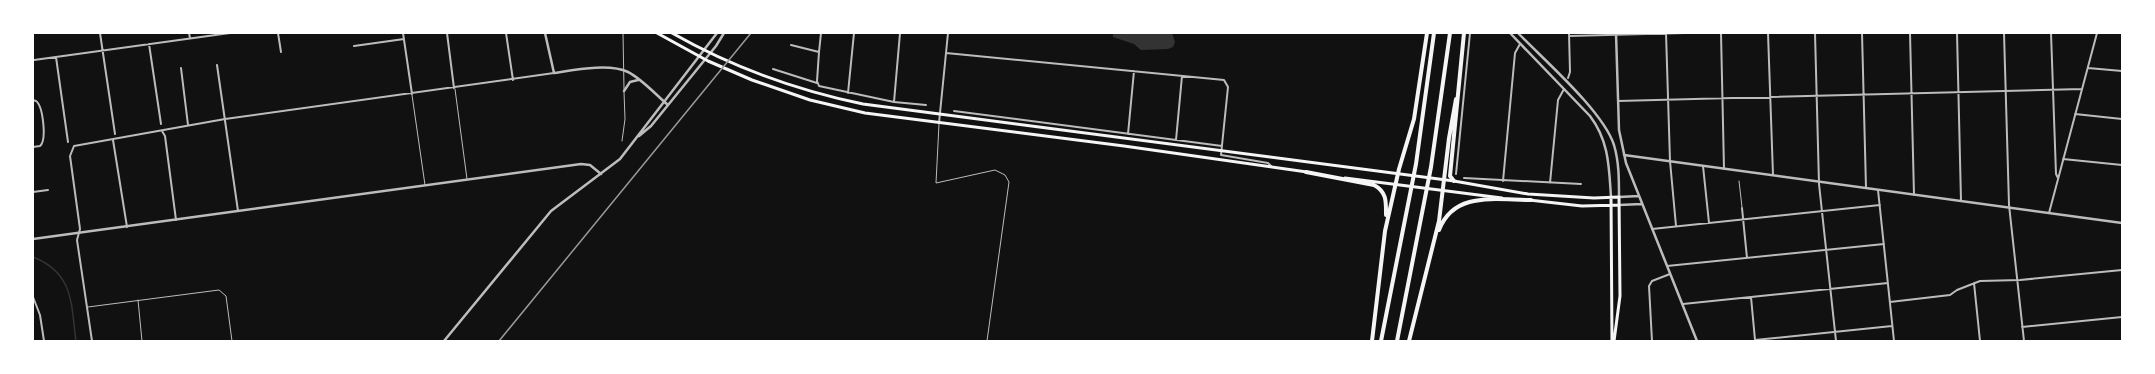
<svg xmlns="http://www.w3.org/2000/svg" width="2155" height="374" font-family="Inter,sans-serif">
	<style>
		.water { fill: #333 }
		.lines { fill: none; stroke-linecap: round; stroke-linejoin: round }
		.stream { stroke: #333; stroke-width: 1.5 }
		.service { stroke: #bcbcbc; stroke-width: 1 }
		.minor { stroke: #bcbcbc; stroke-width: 2 }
		.tertiary { stroke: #bcbcbc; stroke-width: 2.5 }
		.secondary { stroke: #f5f5f5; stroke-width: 3 }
		.motorway { stroke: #f5f5f5; stroke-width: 4 }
		.rail { stroke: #9a9a9a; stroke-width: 1.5 }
	</style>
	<rect width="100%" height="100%" fill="#111"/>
	<!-- water -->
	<path class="water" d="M 1113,33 L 1172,33 L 1175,42 L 1173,47 L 1168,49 L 1141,50 L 1134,44 L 1113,37 Z"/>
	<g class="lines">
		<!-- stream -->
		<path class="stream" d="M 33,257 C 74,273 71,304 76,341"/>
		<!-- service -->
		<path class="service" d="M 623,33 L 624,89
			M 455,89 L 467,179
			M 412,95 L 425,185
			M 939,124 L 936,183 L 995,170 L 1005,175 L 1009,182 L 987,341
			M 622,141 L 625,119 L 624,92
			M 1739,181 L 1742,207
			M 138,300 L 142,341
			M 88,307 L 219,290 L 226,296 L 232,341"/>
		<!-- minor -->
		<path class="minor" d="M 100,33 L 115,134
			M 189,33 L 190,38
			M 278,33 L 281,52
			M 403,33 L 412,94
			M 447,33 L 454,88
			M 506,33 L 513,80
			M 1666,33 L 1670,161 L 1676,226
			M 1721,33 L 1724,169
			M 1768,33 L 1773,175
			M 1815,33 L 1819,184 L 1836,341
			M 1862,33 L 1866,188
			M 1910,33 L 1914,195
			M 1957,33 L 1961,201
			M 2004,33 L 2009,205 L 2024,341
			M 2051,33 L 2056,174 L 2058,178
			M 1569,36 L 1685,33
			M 149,44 L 161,124
			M 791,45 L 819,52 L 817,81 L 819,86 L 894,102 L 926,105
			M 354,46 L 404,39
			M 819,52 L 821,33
			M 946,53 L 1224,80 L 1228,87 L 1221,155 L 1268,163 L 1271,166
			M 56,57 L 68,142
			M 34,60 L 230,33
			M 217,65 L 238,211
			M 181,68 L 188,125
			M 2088,68 L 2122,71
			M 773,69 L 817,83
			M 1568,78 L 1570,72 L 1569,33
			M 848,93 L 854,33
			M 33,100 L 36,101 C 43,106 47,140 40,146 L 33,147
			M 1618,101 L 2082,89
			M 894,102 L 900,33
			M 954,111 L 1222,146
			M 2075,114 L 2122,119
			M 939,123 L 948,33
			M 162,131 L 165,136 L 176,220
			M 1128,134 L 1134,71
			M 113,140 L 127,227
			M 1176,140 L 1182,76
			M 2063,159 L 2122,165
			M 1703,166 L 1709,223
			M 1456,174 L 1470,33
			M 1464,178 L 1581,184
			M 1503,181 L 1515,53 L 1520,44
			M 1550,183 L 1558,100 L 1564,89
			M 1878,190 L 1894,341
			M 33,192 L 48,190
			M 1742,208 L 1747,258
			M 2049,213 L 2097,33
			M 1652,229 L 1880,205
			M 1667,266 L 1884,244
			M 1974,283 L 1980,341
			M 33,297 L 40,315 L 44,341
			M 1751,297 L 1755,340
			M 1890,302 L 1950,295 L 1957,290 L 1980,281 L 2020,280 L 2122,270
			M 1683,304 L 1888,283
			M 2022,327 L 2122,317
			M 92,341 L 77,240 L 80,229 L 70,156 L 74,146 L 225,119 L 554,73
			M 1652,341 L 1649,286 L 1652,281 L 1670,274
			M 1745,341 L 1892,326"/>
		<!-- tertiary -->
		<path class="tertiary" d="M 545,33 L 554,73 C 574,70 609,63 628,72 C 642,79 656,95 668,105
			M 1510,33 L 1590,116 C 1609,141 1609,167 1611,197
			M 1518,33 C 1544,60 1603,111 1614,145 C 1619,162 1619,179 1619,197 L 1639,196
			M 1616,33 L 1619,130 L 1626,163 L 1697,341
			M 624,91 L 630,82 L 638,80
			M 639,136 L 651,126 L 716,46 L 724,33
			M 1624,155 L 2122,223
			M 1619,205 L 1642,204
			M 33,239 L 581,164 L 590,165 L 601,174
			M 444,341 L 551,211 L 620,159 L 717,33"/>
		<!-- secondary -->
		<path class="secondary" d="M 657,33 L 708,61 L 752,80 L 810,100 L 865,113 L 1124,146 L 1307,172
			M 672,33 C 732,67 795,90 863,104 L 1454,181 L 1528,194 L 1594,198 L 1619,197 L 1620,296 L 1614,341
			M 1345,178 L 1502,198
			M 1611,197 L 1612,341
			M 1529,200 L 1582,206 L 1619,205"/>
		<!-- motorway -->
		<path class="motorway" d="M 1306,172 L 1374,185 C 1387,192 1386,202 1386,215
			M 1454,181 L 1450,176 L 1464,33
			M 1439,230 C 1454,191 1495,200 1531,200
			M 1372,341 L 1385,231 L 1399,169 L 1414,119 L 1427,33
			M 1381,341 L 1416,164 L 1434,33
			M 1397,341 L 1431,167 L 1450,33
			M 1409,341 L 1439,221 L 1449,138 L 1456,99"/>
		<!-- rail -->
		<path class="rail" d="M 499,341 L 751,33"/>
	</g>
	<!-- border -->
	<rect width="2155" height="374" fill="none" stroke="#ffffff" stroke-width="68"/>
</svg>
